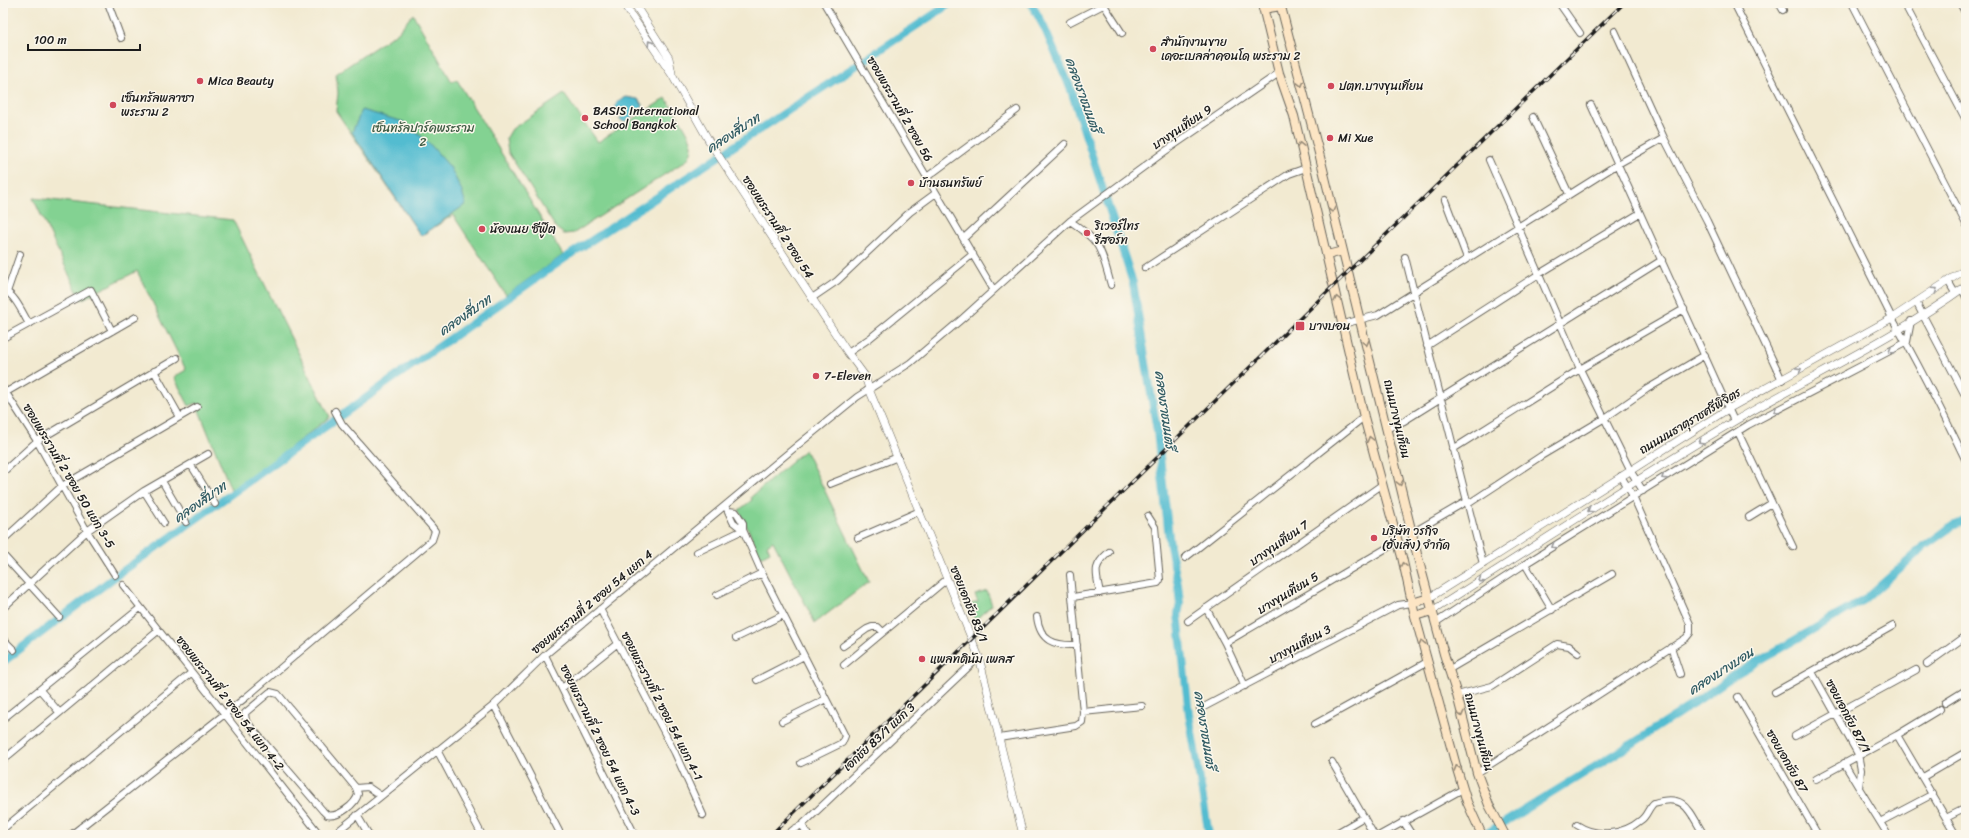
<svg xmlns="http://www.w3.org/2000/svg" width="1969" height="838" font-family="Sriracha,'Playpen Sans Thai',sans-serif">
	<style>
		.green { fill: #83d292; stroke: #507757 }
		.water { fill: #53bcd0; stroke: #386c76 }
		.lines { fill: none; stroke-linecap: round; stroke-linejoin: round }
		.canal { stroke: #53bcd0; stroke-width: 8 }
		.minor-casing { stroke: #67645b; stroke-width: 8 }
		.tertiary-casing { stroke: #67645b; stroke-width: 8 }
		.secondary-casing { stroke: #67645b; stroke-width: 10 }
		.minor { stroke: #fff; stroke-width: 6 }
		.tertiary { stroke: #fff; stroke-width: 7 }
		.secondary { stroke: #fce5c4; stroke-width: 8 }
		.rail-casing { stroke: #1c1c1c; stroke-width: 3.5 }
		.rail { stroke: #fbf7ec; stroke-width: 2; stroke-dasharray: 6; stroke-linecap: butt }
		.oneway { stroke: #999 }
		.oneway2 { stroke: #978b78 }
		.poi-dot { fill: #d1495b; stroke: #fbf7ec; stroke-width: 1.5 }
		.labels { text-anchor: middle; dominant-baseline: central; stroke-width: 3; stroke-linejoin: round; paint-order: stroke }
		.poi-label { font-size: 12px; fill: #1c1c1c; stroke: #fbf7ec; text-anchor: start }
		.street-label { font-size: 12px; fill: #1c1c1c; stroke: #fbf7ec }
		.park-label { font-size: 12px; fill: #405c45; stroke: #fbf7ec }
		.water-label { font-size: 13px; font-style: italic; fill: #325c64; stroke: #fbf7ec }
	</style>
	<rect width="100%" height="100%" fill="#fbf7ec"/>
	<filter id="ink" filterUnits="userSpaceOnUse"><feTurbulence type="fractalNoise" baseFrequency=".025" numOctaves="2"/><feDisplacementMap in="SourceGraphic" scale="8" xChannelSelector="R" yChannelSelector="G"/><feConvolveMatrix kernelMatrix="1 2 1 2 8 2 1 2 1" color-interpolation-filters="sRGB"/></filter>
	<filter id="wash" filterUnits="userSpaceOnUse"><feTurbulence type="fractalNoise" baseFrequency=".012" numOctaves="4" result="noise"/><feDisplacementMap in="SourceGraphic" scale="16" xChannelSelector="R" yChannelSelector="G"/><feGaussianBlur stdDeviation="0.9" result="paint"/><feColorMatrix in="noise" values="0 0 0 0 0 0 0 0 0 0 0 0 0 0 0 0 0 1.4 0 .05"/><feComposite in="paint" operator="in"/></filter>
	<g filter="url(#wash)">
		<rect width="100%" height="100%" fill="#f2ead1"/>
		<!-- green -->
		<path class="green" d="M 413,14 L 452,82 L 457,80 L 563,255 L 506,295 L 453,215 L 421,236 L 336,111 L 338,93 L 336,74 L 398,32 Z
			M 564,94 L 598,142 L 666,98 C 672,109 692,134 692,146 C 692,151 690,156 687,160 L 574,233 L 564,234 L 556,228 L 508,152 L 506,139 L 512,129 Z
			M 33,198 L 233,220 L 330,417 L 232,492 L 196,403 L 189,406 L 174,377 L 186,370 L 137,271 L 81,300 Z
			M 805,450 L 869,582 L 815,623 L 773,541 L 767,545 L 770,552 L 761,557 L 739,510 L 752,500 L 751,497 Z
			M 987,591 L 992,605 L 975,620 L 969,605 L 978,602 L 975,595 Z"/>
		<!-- water -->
		<path class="water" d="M 626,97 L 638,99 L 643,106 L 633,116 L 624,122 L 619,119 L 625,115 L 621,109 L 614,112 C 615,104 618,99 626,97 Z
			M 362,110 L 404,122 L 428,142 L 450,167 L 461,189 L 466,204 L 421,236 L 352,132 Z"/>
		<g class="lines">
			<!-- canal -->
			<path class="canal" d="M 1031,3 L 1044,27 L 1070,87 L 1133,283 L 1157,431 L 1170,546 L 1178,585 L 1180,604 L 1178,614 L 1189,714 L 1209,835
				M 3,662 L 116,576 L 384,385 L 574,252 L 951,3
				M 1484,835 L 1635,742 L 1690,706 L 1736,674 L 1864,600 L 1925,546 L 1951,527 L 1966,520"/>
		</g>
	</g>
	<g filter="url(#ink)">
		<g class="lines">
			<defs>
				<path id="minor" d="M 108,3 L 121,38
					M 824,3 L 993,289
					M 1559,3 L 1580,33
					M 1734,3 L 1892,318 C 1919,365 1943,413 1966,461
					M 1779,3 L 1783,10
					M 1852,3 L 1966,224
					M 1904,3 L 1966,120
					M 1960,3 L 1966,14
					M 1104,5 L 1122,33
					M 1070,22 L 1107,3
					M 1615,31 L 1664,138 L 1707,221 L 1782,380
					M 1591,105 L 1734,421
					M 1533,117 L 1569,194
					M 1489,160 L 1580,369 L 1630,470 L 1643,491
					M 927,177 L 1017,110
					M 1445,200 L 1467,258
					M 1070,221 C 1102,242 1101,250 1111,285
					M 964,238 L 1065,144
					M 1405,257 L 1483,564
					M 1145,268 L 1289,174 L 1306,168
					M 1948,281 L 1955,293
					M 1962,289 L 1966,297
					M 3,290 C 15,294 23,314 29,324
					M 7,292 L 20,254
					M 812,298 L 837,281 L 910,212 L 936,193
					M 1916,302 L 1966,397
					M 1343,324 L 1378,315 L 1618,164 L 1664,138
					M 3,338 L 91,290 L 112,331
					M 1427,346 L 1539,274 L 1640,213
					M 848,353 L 870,338 L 973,254
					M 154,371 L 180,417
					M 3,388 L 37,441 L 87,531 L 115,575
					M 3,394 L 136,317
					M 1386,429 L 1404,421 L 1662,260
					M 1738,432 L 1793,547
					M 1453,449 L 1580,369 L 1684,309
					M 191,465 L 215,504
					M 3,472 L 37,441 L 177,358
					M 162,481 L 186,522
					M 830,484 L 898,457
					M 144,491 L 164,523
					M 1468,504 L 1541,456 L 1605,418 L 1647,389 L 1705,355
					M 727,509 L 733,522 L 743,530
					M 729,511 L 736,512 L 743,523 L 743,530 L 762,573 L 845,736 L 842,743 L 801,763
					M 1749,517 L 1772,503
					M 1412,533 L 1467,501
					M 858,538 L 920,511
					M 3,540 L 62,486 L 197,407
					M 697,552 L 743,530
					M 3,555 L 59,617
					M 1185,558 L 1364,417
					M 1525,564 L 1552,610
					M 123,585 L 320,835
					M 1100,593 C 1096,572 1092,567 1109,552
					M 717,595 L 762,573
					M 1073,597 L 1158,583 L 1160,580 L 1155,527 L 1148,516
					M 3,608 L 87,531 L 144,491 L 208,454
					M 1206,608 L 1225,643 L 1397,542
					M 600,609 L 675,753 L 703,815
					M 1037,617 C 1040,641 1054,646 1077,645
					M 1188,621 L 1383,484
					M 1435,623 L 1525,564 L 1748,425 L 1907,342 L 1911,321
					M 736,638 L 783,615
					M 3,639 L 14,650
					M 1225,643 L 1245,686
					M 843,646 L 867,629 L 872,627 L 878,627 L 883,632
					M 1671,647 L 1680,674
					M 545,655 L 635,835
					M 1927,664 L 1966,636
					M 844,665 L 947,579
					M 1448,670 L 1612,574
					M 1812,672 L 1858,754 L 1861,770 L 1859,788 L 1888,835
					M 757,680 L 804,656
					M 562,688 L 618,643
					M 40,690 L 59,712
					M 270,692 L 278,694 L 356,788 L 358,794 C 356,804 338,818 327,815 L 323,811 L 246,721 L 245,713 Z
					M 1775,692 L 1893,626
					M 1457,695 L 1492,686 L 1557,644 L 1569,646 L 1578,653
					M 1738,697 L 1818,835
					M 1945,703 L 1966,690
					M 494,705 L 561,835
					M 1200,709 L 1398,605 L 1412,603
					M 1083,712 L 1142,706
					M 3,719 L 140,608
					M 782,721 L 826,699
					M 1315,724 L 1427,662
					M 1897,735 L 1956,835
					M 1795,736 L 1916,670
					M 999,738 L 1076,726 L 1082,722 L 1083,712 L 1070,575
					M 437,750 L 482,835
					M 3,760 L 158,631
					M 1332,762 L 1374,835
					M 1844,763 L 1859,788
					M 1477,773 L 1686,638 L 1690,633 L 1690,624 L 1633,496 L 1621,476
					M 1923,777 L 1966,752
					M 1816,779 L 1897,735 L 1940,709
					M 356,788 L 368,787 L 381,796
					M 357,815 L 369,835
					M 1948,817 L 1966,808
					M 1403,821 L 1412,835
					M 1880,822 L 1933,794
					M 802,825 L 808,835
					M 1577,825 C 1597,838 1623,835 1641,820 C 1647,816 1648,808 1654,803 C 1686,793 1689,811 1704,835
					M 81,827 L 89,835
					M 3,829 L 191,673
					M 788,834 L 794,829 L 802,825 L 979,657
					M 71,835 L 245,698 L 432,540 L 435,531 L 432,527 L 342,424 L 335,411
					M 333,835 L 494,705 L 545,655 L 793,449 L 857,397 L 910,363 L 963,318 L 1070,221 L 1164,152 L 1279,73
					M 1333,835 L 1364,817
					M 1380,835 L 1463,789"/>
				<path id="tertiary" d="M 623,3 L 672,75 L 709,141 L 848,353 L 865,376 L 869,389 L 979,657 L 1023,835
					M 634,3 L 669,58 L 672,73
					M 1429,598 L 1728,409 L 1892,318 L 1966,269
					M 1432,611 C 1532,548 1631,482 1733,422 C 1810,377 1893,339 1966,286"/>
				<path id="secondary" d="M 1262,3 L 1279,73 L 1294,116 L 1364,417 L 1402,557 L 1415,616 L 1457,769 L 1467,802 L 1482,835
					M 1280,3 L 1320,157 L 1417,554 L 1444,654 L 1457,695 L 1477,773 L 1489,805 L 1505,835
					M 1263,9 L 1281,6
					M 1327,255 L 1343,251
					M 1412,603 L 1429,598
					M 1415,616 L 1432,611"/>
			</defs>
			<!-- minor casing -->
			<use href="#minor" class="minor-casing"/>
			<!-- tertiary casing -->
			<use href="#tertiary" class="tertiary-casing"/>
			<!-- secondary casing -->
			<use href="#secondary" class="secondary-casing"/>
			<!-- minor -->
			<use href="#minor" class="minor"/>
			<!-- tertiary -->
			<use href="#tertiary" class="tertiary"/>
			<!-- secondary -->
			<use href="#secondary" class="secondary"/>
			<defs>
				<path id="rail" d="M 771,835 C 1054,556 1340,281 1624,3"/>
			</defs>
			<!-- rail casing -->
			<use href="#rail" class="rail-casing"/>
			<!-- rail -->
			<use href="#rail" class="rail"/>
		</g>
		<!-- one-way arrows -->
		<defs><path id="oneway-chevron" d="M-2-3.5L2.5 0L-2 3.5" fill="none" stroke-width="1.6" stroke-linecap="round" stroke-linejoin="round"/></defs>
		<g class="oneway">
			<use href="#oneway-chevron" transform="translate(650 43) rotate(-124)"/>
			<use href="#oneway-chevron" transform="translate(1935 290) rotate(-34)"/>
			<use href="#oneway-chevron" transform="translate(1891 351) rotate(150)"/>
			<use href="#oneway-chevron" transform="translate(1799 370) rotate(-29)"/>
			<use href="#oneway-chevron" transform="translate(1776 411) rotate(153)"/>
			<use href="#oneway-chevron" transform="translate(1701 442) rotate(149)"/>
			<use href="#oneway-chevron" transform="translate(1664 477) rotate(148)"/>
			<use href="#oneway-chevron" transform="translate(1590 510) rotate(147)"/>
			<use href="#oneway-chevron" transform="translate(1554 546) rotate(148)"/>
			<use href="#oneway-chevron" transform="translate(1481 580) rotate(147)"/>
		</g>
		<g class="oneway2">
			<use href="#oneway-chevron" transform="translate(1301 84) rotate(76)"/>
			<use href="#oneway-chevron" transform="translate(1300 145) rotate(-103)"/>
			<use href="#oneway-chevron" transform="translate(1332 210) rotate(77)"/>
			<use href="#oneway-chevron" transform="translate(1337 299) rotate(-103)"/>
			<use href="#oneway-chevron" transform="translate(1366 343) rotate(76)"/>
			<use href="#oneway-chevron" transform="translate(1370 439) rotate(-105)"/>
			<use href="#oneway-chevron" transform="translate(1400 483) rotate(76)"/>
			<use href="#oneway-chevron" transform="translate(1403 565) rotate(-102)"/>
			<use href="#oneway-chevron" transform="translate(1422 643) rotate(-104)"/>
			<use href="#oneway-chevron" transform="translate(1461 714) rotate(76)"/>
			<use href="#oneway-chevron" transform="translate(1457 768) rotate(-106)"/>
		</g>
	</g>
	<!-- markers -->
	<g class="poi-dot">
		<circle cx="1153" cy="49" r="4"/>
		<circle cx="200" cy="81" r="4"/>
		<circle cx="1331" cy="86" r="4"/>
		<circle cx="113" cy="105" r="4"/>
		<circle cx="585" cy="118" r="4"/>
		<circle cx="1330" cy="138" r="4"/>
		<circle cx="911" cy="183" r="4"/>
		<circle cx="482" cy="229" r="4"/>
		<circle cx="1087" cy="233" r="4"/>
		<rect x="1295" y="321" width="10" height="10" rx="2"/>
		<circle cx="816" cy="376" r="4"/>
		<circle cx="1374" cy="538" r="4"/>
		<circle cx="922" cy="659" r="4"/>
	</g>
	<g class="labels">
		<!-- poi labels -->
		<g class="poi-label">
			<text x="1161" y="42">สำนักงานขาย<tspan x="1161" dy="14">เดอะเบลล่าคอนโด พระราม 2</tspan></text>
			<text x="208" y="81">Mica Beauty</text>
			<text x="1339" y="86">ปตท.บางขุนเทียน</text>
			<text x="121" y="98">เซ็นทรัลพลาซา<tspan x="121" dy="14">พระราม 2</tspan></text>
			<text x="593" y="111">BASIS International<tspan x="593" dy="14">School Bangkok</tspan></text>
			<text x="1338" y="138">Mi Xue</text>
			<text x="919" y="183">บ้านธนทรัพย์</text>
			<text x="1095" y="226">ริเวอร์ไทร<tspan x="1095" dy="14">รีสอร์ท</tspan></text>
			<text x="490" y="229">น้องเนย ซีฟู๊ต</text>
			<text x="1309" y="326">บางบอน</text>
			<text x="824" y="376">7-Eleven</text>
			<text x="1382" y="531">บริษัท วรกิจ<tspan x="1382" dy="14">(ฮั่งเล้ง) จำกัด</tspan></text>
			<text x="930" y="659">แพลทตินัม เพลส</text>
		</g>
		<!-- street labels -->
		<g class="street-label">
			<text transform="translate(900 109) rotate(60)">ซอยพระรามที่ 2 ซอย 56</text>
			<text transform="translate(1182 127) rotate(-34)">บางขุนเทียน 9</text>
			<text transform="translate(778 227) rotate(57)">ซอยพระรามที่ 2 ซอย 54</text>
			<text transform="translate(1397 419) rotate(77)">ถนนบางขุนเทียน</text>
			<text transform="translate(1690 421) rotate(-31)">ถนนมนธาตุราชศรีพิจิตร</text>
			<text transform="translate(69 476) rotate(59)">ซอยพระรามที่ 2 ซอย 50 แยก 3-5</text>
			<text transform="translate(1279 543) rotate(-35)">บางขุนเทียน 7</text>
			<text transform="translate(1288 593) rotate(-31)">บางขุนเทียน 5</text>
			<text transform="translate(592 602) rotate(-40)">ซอยพระรามที่ 2 ซอย 54 แยก 4</text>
			<text transform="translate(969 604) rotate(68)">ซอยเอกชัย 83/1</text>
			<text transform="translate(1300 644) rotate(-28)">บางขุนเทียน 3</text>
			<text transform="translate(230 703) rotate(52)">ซอยพระรามที่ 2 ซอย 54 แยก 4-2</text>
			<text transform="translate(662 706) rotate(63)">ซอยพระรามที่ 2 ซอย 54 แยก 4-1</text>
			<text transform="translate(1848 716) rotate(62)">ซอยเอกชัย 87/1</text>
			<text transform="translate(1479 732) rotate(75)">ถนนบางขุนเทียน</text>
			<text transform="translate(879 737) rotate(-43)">เอกชัย 83/1 แยก 3</text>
			<text transform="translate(600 740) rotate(64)">ซอยพระรามที่ 2 ซอย 54 แยก 4-3</text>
			<text transform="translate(1787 761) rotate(60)">ซอยเอกชัย 87</text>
		</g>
		<!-- park labels -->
		<g class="park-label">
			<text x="423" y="128">เซ็นทรัลปาร์คพระราม<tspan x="423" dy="14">2</tspan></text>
		</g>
		<!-- water labels -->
		<g class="water-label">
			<text transform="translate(1083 95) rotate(70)">คลองราชมนตรี</text>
			<text transform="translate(733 133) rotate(-33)">คลองสี่บาท</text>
			<text transform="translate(465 315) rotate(-35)">คลองสี่บาท</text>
			<text transform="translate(1165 410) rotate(82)">คลองราชมนตรี</text>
			<text transform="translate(200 502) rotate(-35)">คลองสี่บาท</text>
			<text transform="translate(1721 671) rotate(-33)">คลองบางบอน</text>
			<text transform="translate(1205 730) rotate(81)">คลองราชมนตรี</text>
		</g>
	</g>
	<!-- margin -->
	<rect width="1969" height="838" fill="none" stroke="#fbf7ec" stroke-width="16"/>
	<!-- scale -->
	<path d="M28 44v6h112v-6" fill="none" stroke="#1c1c1c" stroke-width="2"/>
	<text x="34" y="44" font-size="12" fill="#1c1c1c" stroke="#fbf7ec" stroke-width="3" paint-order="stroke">100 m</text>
</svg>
